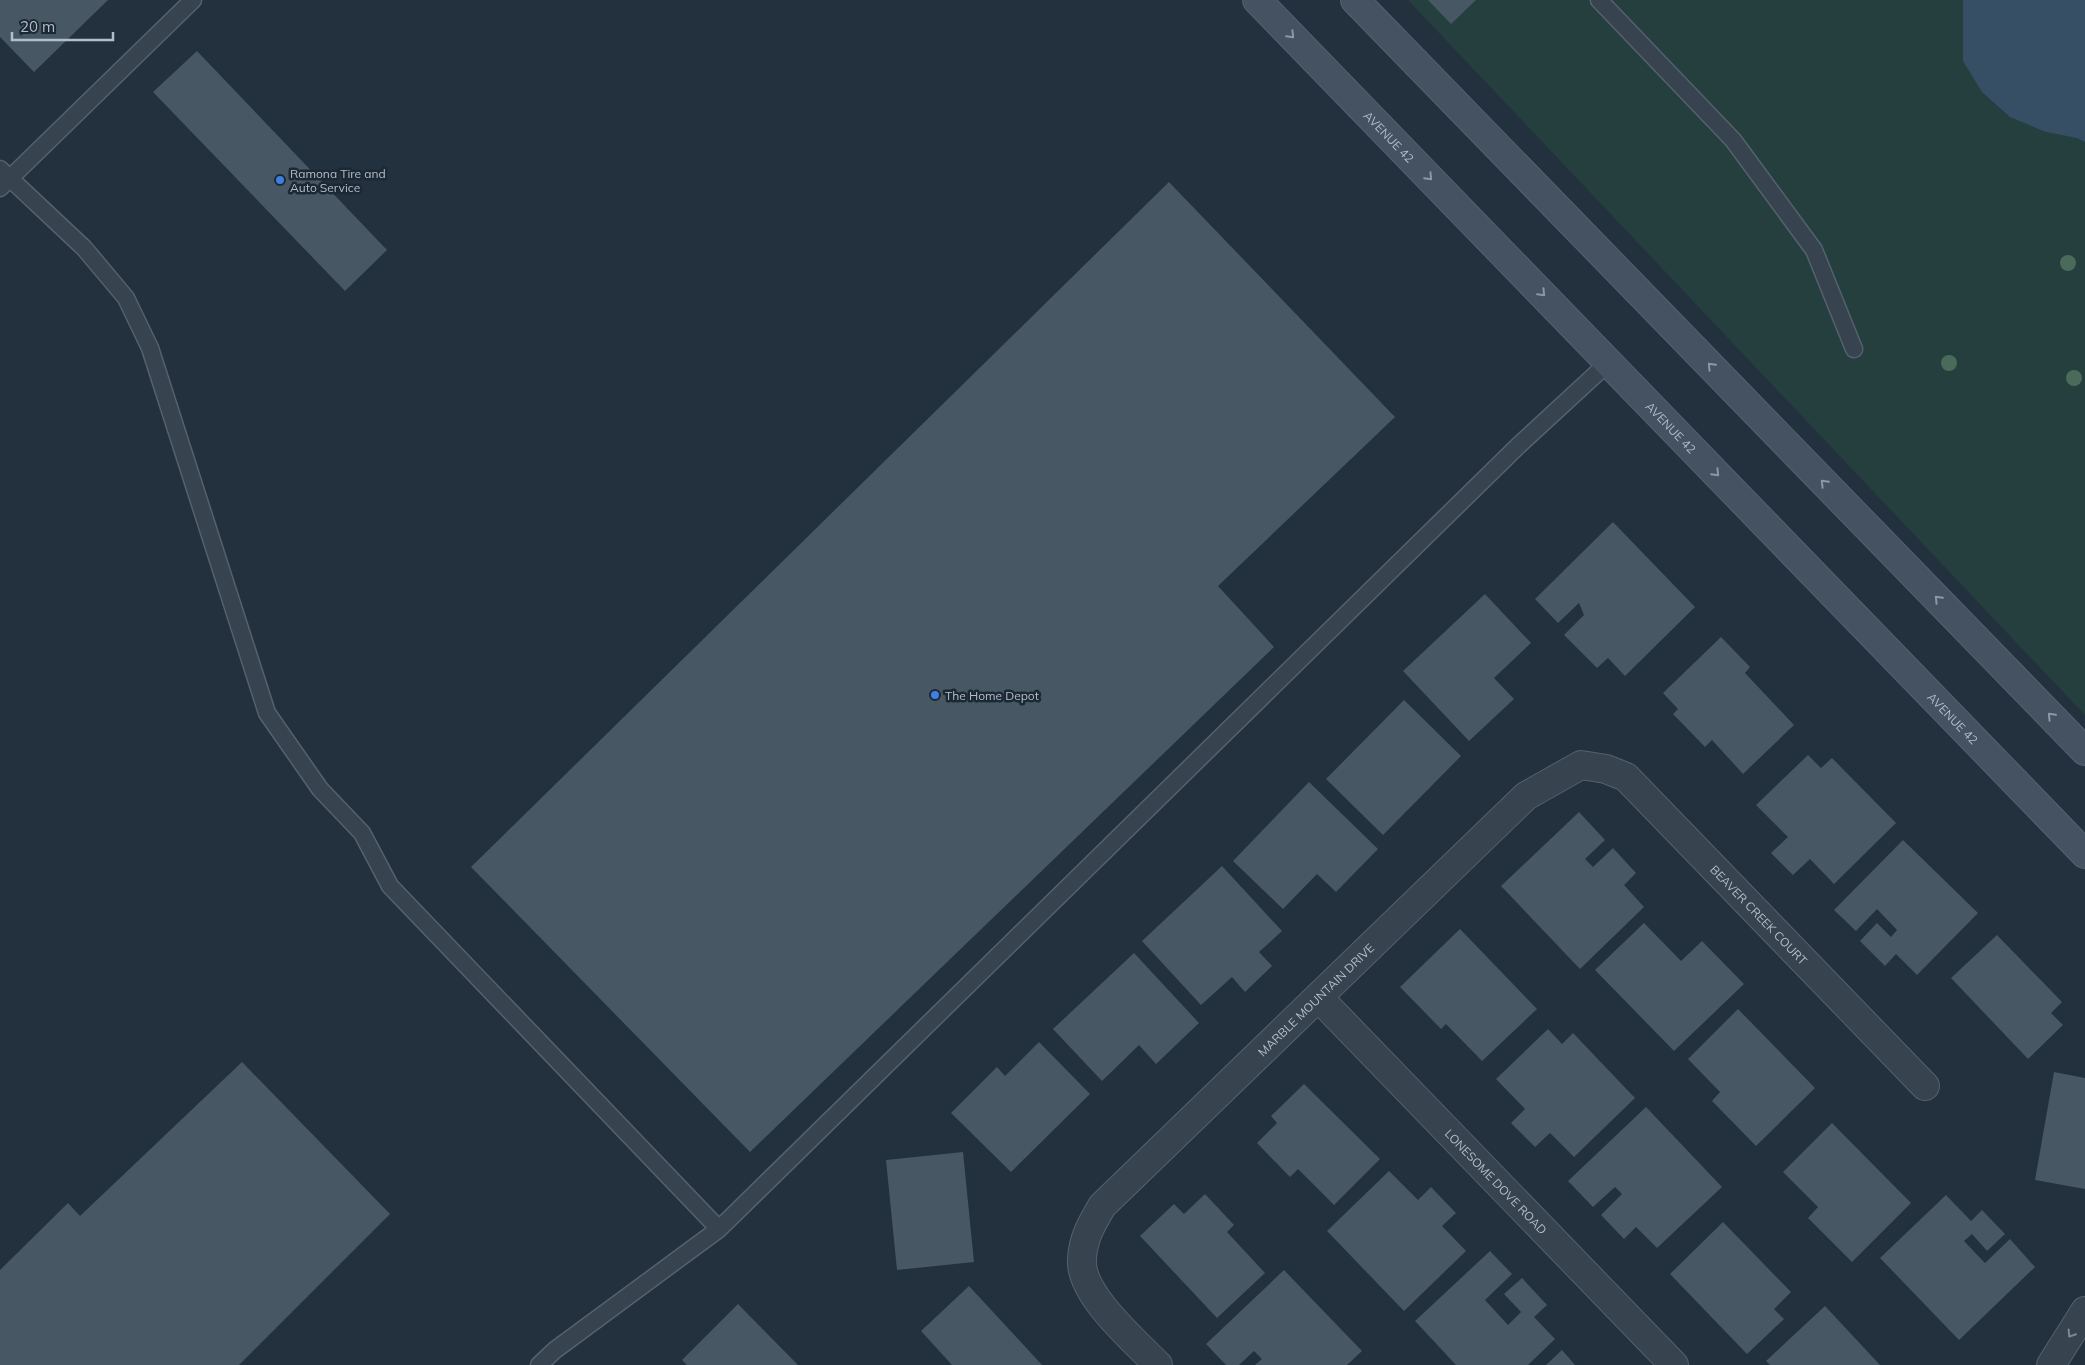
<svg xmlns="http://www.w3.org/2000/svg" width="2085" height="1365" font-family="Mulish,sans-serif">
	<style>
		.green { fill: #253f3f }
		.water { fill: #364f65 }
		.building { fill: #475764 }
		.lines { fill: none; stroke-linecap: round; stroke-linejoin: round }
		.lane-casing { stroke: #55616c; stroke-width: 19 }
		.street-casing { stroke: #55616c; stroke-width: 30 }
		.secondary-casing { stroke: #55616c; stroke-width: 30 }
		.lane { stroke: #37434e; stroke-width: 16 }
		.street { stroke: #37434e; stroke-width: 28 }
		.secondary { stroke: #455261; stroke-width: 28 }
		.tree { fill: #4a6b59 }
		.oneway { stroke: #8c98a5 }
		.oneway2 { stroke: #7b8792 }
		.shop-dot { fill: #3f7fe0; stroke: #1c2833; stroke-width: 2 }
		.labels { text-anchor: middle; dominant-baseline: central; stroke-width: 5; stroke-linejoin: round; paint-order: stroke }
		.street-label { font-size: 12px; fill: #b3bec9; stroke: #1c2833 }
		.poi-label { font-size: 12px; fill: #b3bec9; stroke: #1c2833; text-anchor: start }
	</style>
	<rect width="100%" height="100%" fill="#23313e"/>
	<!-- green -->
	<path class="green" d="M 1408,0 L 2085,0 L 2085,715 Z"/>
	<!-- water -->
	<path class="water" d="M 1963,0 L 2085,0 L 2085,142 L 2077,138 L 2046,132 L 2010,117 L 1982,92 L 1963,61 Z"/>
	<!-- building -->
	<path class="building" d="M 0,0 L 108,0 L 34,72 L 0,37 Z
		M 1428,0 L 1476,0 L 1451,24 Z
		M 197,51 L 387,250 L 345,291 L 153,92 Z
		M 1169,182 L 1395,417 L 1218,586 L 1274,647 L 750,1152 L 471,867 Z
		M 1613,522 L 1695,607 L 1625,676 L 1608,658 L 1597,668 L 1564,635 L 1584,615 L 1579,603 L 1558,623 L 1535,599 Z
		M 1485,594 L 1531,643 L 1494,678 L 1514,699 L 1469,741 L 1403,671 Z
		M 1721,637 L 1750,667 L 1745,673 L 1794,725 L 1743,774 L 1712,740 L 1705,747 L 1673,714 L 1678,709 L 1663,693 Z
		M 1404,700 L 1461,756 L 1383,835 L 1326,779 Z
		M 1808,755 L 1821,768 L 1832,758 L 1896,823 L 1834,884 L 1810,859 L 1793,875 L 1771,853 L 1788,837 L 1756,805 Z
		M 1309,782 L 1378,849 L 1336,892 L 1317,874 L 1283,909 L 1233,861 Z
		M 1579,812 L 1605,840 L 1585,859 L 1593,867 L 1613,848 L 1636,873 L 1624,885 L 1644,907 L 1580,969 L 1501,886 Z
		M 1903,840 L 1978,913 L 1917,975 L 1896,954 L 1885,966 L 1860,941 L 1877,923 L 1891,937 L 1897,930 L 1877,909 L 1856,931 L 1834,910 Z
		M 1222,866 L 1282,931 L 1259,952 L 1272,966 L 1245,992 L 1232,977 L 1201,1005 L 1142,941 Z
		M 1644,923 L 1681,961 L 1702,941 L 1744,984 L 1674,1051 L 1595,970 Z
		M 1460,929 L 1537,1009 L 1482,1061 L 1446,1024 L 1441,1029 L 1400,987 Z
		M 1997,935 L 2062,1002 L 2051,1013 L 2063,1025 L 2028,1059 L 1951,978 Z
		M 1134,953 L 1199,1023 L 1156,1064 L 1139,1045 L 1102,1081 L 1053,1029 Z
		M 1738,1009 L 1815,1088 L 1756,1146 L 1712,1101 L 1720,1092 L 1688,1059 Z
		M 1548,1029 L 1562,1044 L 1573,1033 L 1635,1098 L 1574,1157 L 1550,1133 L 1535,1147 L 1511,1123 L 1525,1109 L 1496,1079 Z
		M 1039,1042 L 1090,1094 L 1011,1172 L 951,1113 L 997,1067 L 1005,1076 Z
		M 242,1062 L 390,1214 L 239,1365 L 0,1365 L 0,1270 L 68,1203 L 80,1216 Z
		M 2054,1072 L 2085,1078 L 2085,1189 L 2035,1180 Z
		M 1304,1084 L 1380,1159 L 1334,1205 L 1298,1169 L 1290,1177 L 1257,1143 L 1277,1123 L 1271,1116 Z
		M 1646,1107 L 1722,1187 L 1657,1248 L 1636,1227 L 1624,1239 L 1601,1215 L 1622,1194 L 1615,1187 L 1593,1207 L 1568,1181 Z
		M 1832,1123 L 1911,1203 L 1852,1262 L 1808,1218 L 1818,1207 L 1783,1172 Z
		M 963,1152 L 974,1262 L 897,1270 L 886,1160 Z
		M 1389,1171 L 1418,1200 L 1431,1187 L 1456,1213 L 1442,1226 L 1466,1251 L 1404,1311 L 1327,1231 Z
		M 1205,1194 L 1234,1225 L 1227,1232 L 1265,1273 L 1217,1318 L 1140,1236 L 1174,1204 L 1184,1214 Z
		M 1946,1195 L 1971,1221 L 1982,1210 L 2005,1234 L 1987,1251 L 1972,1234 L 1964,1241 L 1985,1263 L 2010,1239 L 2035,1267 L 1959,1340 L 1880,1258 Z
		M 1723,1222 L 1791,1292 L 1774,1309 L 1784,1319 L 1747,1354 L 1670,1274 Z
		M 1490,1251 L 1512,1274 L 1485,1300 L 1508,1325 L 1521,1312 L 1504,1294 L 1522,1278 L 1547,1305 L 1534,1317 L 1555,1339 L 1528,1365 L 1456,1365 L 1415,1321 Z
		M 1284,1270 L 1362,1351 L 1347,1365 L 1255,1365 L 1262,1359 L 1254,1351 L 1239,1365 L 1226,1365 L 1206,1344 Z
		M 969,1286 L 1042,1365 L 952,1365 L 921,1331 Z
		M 738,1304 L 798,1365 L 687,1365 L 682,1360 Z
		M 1825,1306 L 1880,1365 L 1770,1365 L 1766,1361 Z
		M 1562,1350 L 1575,1365 L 1546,1365 Z"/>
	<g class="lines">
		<defs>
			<path id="lane" d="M 1599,0 L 1733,140 L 1814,250 L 1854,349
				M 0,169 L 84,248 L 126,298 L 150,348 L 267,713 L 320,789 L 362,833 L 390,886 L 719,1229
				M 0,188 L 193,0
				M 539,1365 L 555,1350 L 719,1229 L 1518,446 L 1609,362"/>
			<g id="street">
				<path id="s1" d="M 1319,998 L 1674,1365"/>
				<path id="s2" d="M 1158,1365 C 1135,1341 1079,1294 1082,1259 C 1083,1238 1092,1223 1102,1206 L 1526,796 L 1581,765 L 1606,769 L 1626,777 L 1925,1086"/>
				<path d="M 2051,1365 L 2085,1311"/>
			</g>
			<g id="secondary">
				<path id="s3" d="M 1257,0 L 2085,854"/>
				<path d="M 1355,0 L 2085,751"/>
			</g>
		</defs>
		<!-- lane casing -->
		<use href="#lane" class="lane-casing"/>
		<!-- street casing -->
		<use href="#street" class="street-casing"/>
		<!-- secondary casing -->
		<use href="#secondary" class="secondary-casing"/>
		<!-- lane -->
		<use href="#lane" class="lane"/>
		<!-- street -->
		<use href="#street" class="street"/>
		<!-- secondary -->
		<use href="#secondary" class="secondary"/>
	</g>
	<!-- trees -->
	<g class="tree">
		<circle cx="2068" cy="263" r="8"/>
		<circle cx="1949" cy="363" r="8"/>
		<circle cx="2074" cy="378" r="8"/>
	</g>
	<!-- one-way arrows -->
	<defs><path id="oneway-chevron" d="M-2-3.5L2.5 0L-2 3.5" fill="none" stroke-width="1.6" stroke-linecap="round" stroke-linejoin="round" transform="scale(1.25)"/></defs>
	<g class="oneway">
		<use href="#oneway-chevron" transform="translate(1291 35) rotate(46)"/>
		<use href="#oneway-chevron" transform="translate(1429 177) rotate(46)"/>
		<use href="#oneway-chevron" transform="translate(1542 293) rotate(46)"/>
		<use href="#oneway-chevron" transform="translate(1711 366) rotate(-134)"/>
		<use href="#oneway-chevron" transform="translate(1716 473) rotate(46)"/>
		<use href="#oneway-chevron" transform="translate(1824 483) rotate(-134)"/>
		<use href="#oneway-chevron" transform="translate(1938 599) rotate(-134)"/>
		<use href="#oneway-chevron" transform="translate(2051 716) rotate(-134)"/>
	</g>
	<use class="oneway2" href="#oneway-chevron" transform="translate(2071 1334) rotate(122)"/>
	<!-- markers -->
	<g class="shop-dot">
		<circle cx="280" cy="180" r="5"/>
		<circle cx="935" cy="695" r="5"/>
	</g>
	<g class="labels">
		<!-- street labels -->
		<g class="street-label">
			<text stroke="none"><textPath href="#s3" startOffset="190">AVENUE 42</textPath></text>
			<text stroke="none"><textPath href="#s3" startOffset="595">AVENUE 42</textPath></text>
			<text stroke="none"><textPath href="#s3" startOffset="1000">AVENUE 42</textPath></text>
			<text stroke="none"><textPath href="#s2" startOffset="1082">BEAVER CREEK COURT</textPath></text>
			<text stroke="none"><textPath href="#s2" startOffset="488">MARBLE MOUNTAIN DRIVE</textPath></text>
			<text stroke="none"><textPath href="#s1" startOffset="255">LONESOME DOVE ROAD</textPath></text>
		</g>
		<!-- poi labels -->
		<g class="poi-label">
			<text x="290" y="173">Ramona Tire and<tspan x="290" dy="14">Auto Service</tspan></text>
			<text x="945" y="695">The Home Depot</text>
		</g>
	</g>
	<!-- scale -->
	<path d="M12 32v8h101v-8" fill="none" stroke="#b3bec9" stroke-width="2.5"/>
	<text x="20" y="32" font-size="15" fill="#b3bec9" stroke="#1c2833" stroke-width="4" paint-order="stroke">20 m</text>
</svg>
